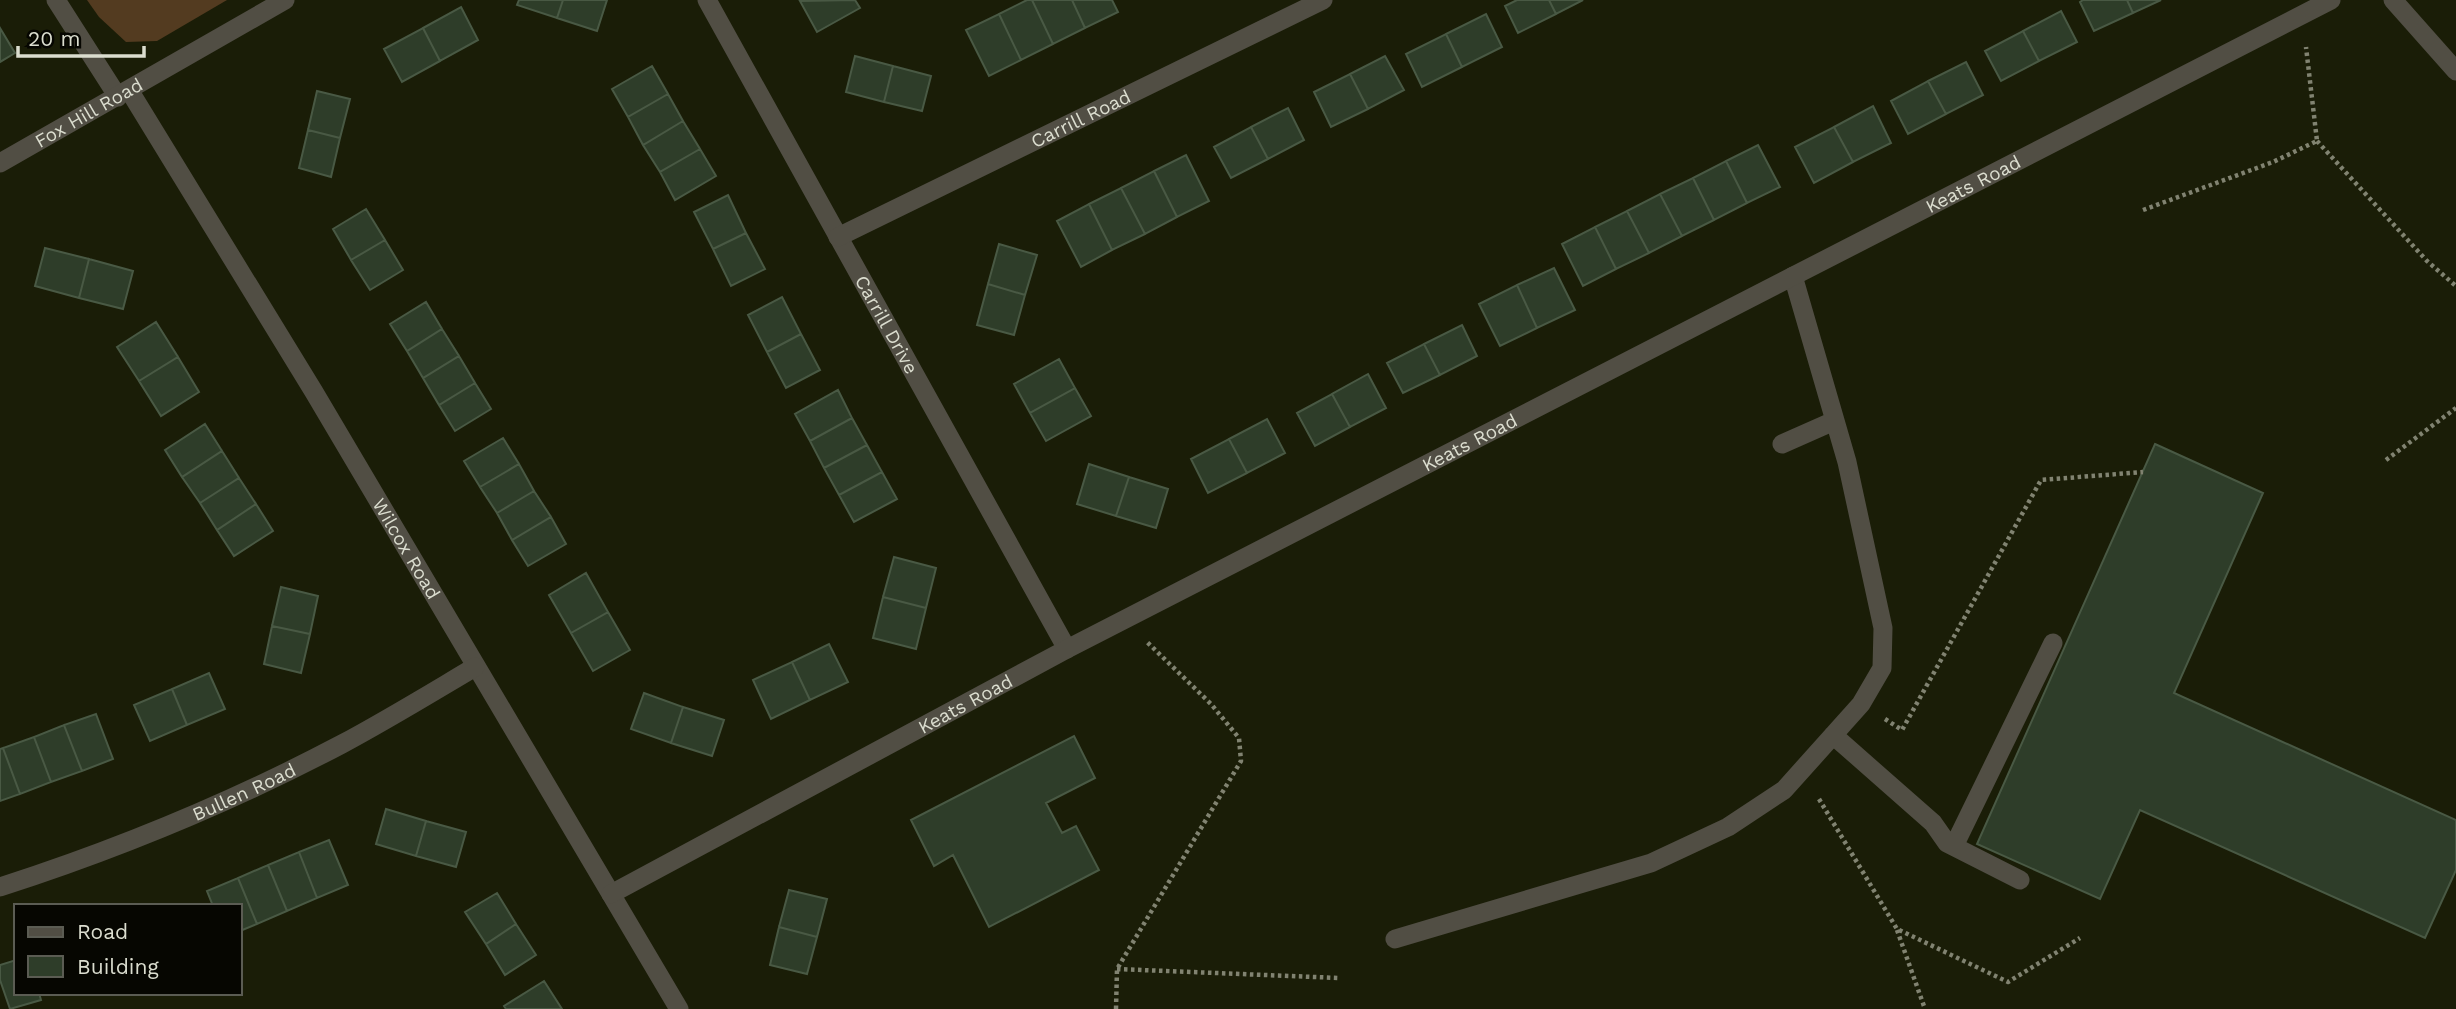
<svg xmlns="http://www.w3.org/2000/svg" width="2456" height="1009" font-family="'Work Sans',sans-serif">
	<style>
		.green { fill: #533b20 }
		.building { fill: #2e3d29; stroke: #495944; stroke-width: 2 }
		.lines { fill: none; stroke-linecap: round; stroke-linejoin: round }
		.path { stroke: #818371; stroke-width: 4.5; stroke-dasharray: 3.5 3.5; stroke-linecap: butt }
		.service { stroke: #514e44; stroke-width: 19 }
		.minor { stroke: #514e44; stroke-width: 19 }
		.tertiary { stroke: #514e44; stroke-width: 19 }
		.labels { text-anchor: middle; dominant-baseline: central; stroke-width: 5; stroke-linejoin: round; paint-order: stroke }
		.street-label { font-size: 19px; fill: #dbddcf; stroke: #060601 }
	</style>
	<rect width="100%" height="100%" fill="#1a1d07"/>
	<!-- green -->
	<path class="green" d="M 87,0 L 227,0 L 157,41 L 126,42 L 99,17 Z"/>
	<!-- building -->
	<path class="building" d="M 519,0 L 563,0 L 557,18 L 517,5 Z
		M 563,0 L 607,0 L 597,31 L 557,18 Z
		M 855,0 L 860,8 L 817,32 L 800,1 Z
		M 1027,0 L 1032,0 L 1053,44 L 1021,60 L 999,14 Z
		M 1032,0 L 1072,0 L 1085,28 L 1053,44 Z
		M 1072,0 L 1112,0 L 1118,12 L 1085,28 Z
		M 1517,0 L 1549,0 L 1556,14 L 1518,33 L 1505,6 Z
		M 1549,0 L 1583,0 L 1556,14 Z
		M 2083,0 L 2127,0 L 2133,13 L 2094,31 L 2080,2 Z
		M 2127,0 L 2161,0 L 2133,13 Z
		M 461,7 L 478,40 L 440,61 L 423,28 Z
		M 2061,11 L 2077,42 L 2039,61 L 2023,31 Z
		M 999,14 L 1021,60 L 989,76 L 966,30 Z
		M 1486,14 L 1502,47 L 1462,67 L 1446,34 Z
		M 0,28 L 15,53 L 0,62 Z
		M 423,28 L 440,61 L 402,82 L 384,49 Z
		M 2023,31 L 2039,61 L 2001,81 L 1985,51 Z
		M 1446,34 L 1462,67 L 1422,87 L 1406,54 Z
		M 855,56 L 893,66 L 884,102 L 846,92 Z
		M 1385,56 L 1404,90 L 1368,109 L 1350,74 Z
		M 1966,62 L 1983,95 L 1946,114 L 1928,81 Z
		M 652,66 L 668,94 L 628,117 L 612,89 Z
		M 893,66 L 931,76 L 922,111 L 884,102 Z
		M 1350,74 L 1368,109 L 1331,127 L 1314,92 Z
		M 1928,81 L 1946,114 L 1908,134 L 1891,101 Z
		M 317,91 L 350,99 L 340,138 L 308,130 Z
		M 668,94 L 683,121 L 643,145 L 628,117 Z
		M 1873,106 L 1891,143 L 1853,162 L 1834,127 Z
		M 1288,108 L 1304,140 L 1268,159 L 1251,127 Z
		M 683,121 L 700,149 L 660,172 L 643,145 Z
		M 1251,127 L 1268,159 L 1231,178 L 1214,147 Z
		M 1834,127 L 1853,162 L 1814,183 L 1795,147 Z
		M 308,130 L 340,138 L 331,177 L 299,168 Z
		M 1758,145 L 1780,187 L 1747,203 L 1726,161 Z
		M 700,149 L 716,176 L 675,200 L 660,172 Z
		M 1186,155 L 1209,201 L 1177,217 L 1154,171 Z
		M 1726,161 L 1747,203 L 1714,220 L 1693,178 Z
		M 1154,171 L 1177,217 L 1145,234 L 1121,188 Z
		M 1693,178 L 1714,220 L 1682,236 L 1660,194 Z
		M 1121,188 L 1145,234 L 1112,250 L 1089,204 Z
		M 1660,194 L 1682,236 L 1649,253 L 1627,211 Z
		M 728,195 L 746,233 L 713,249 L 694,212 Z
		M 1089,204 L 1112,250 L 1081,267 L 1057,221 Z
		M 366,209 L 385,240 L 351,260 L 333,229 Z
		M 1627,211 L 1649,253 L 1616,269 L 1595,227 Z
		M 1595,227 L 1616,269 L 1583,286 L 1562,244 Z
		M 746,233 L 765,269 L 731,286 L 713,249 Z
		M 385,240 L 403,270 L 370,290 L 351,260 Z
		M 999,244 L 1037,255 L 1025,295 L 988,284 Z
		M 45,248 L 89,259 L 79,298 L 35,286 Z
		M 89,259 L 133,271 L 123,309 L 79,298 Z
		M 1554,268 L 1575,310 L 1537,328 L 1517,285 Z
		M 988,284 L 1025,295 L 1014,335 L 977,325 Z
		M 1517,285 L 1537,328 L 1500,346 L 1479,304 Z
		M 782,297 L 801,334 L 767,352 L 748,315 Z
		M 426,302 L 442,329 L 407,351 L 390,324 Z
		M 156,322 L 178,357 L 139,381 L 117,347 Z
		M 1462,325 L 1477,356 L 1440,375 L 1424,344 Z
		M 442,329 L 459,356 L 423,378 L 407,351 Z
		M 801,334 L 820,370 L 786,388 L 767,352 Z
		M 1424,344 L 1440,375 L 1403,393 L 1387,363 Z
		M 459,356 L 475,383 L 439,405 L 423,378 Z
		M 178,357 L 199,392 L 161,416 L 139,381 Z
		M 1059,359 L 1075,388 L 1030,413 L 1014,384 Z
		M 1368,374 L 1386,408 L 1350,427 L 1332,394 Z
		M 475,383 L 491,409 L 455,431 L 439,405 Z
		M 1075,388 L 1091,416 L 1046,441 L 1030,413 Z
		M 838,390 L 852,418 L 810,441 L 795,414 Z
		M 1332,394 L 1350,427 L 1315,446 L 1297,413 Z
		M 852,418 L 867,445 L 824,468 L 810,441 Z
		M 1267,419 L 1285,453 L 1247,473 L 1229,439 Z
		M 205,424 L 222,451 L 182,477 L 165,450 Z
		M 503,438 L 519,464 L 480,487 L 464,461 Z
		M 1229,439 L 1247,473 L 1208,493 L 1191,459 Z
		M 2155,444 L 2263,493 L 2174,693 L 2456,820 L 2456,870 L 2425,938 L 2140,810 L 2100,899 L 1977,844 Z
		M 867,445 L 882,472 L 839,495 L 824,468 Z
		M 222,451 L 239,478 L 200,503 L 182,477 Z
		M 519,464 L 534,491 L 497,513 L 480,487 Z
		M 1089,464 L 1129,477 L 1116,516 L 1077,504 Z
		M 882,472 L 897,499 L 854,522 L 839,495 Z
		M 1129,477 L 1168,489 L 1156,528 L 1116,516 Z
		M 239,478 L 256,504 L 217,530 L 200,503 Z
		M 534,491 L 551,517 L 512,540 L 497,513 Z
		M 256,504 L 273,531 L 234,556 L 217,530 Z
		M 551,517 L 566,544 L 528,566 L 512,540 Z
		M 894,557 L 936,568 L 926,608 L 883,597 Z
		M 586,573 L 608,612 L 571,633 L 549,595 Z
		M 281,587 L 318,596 L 310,634 L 272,626 Z
		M 883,597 L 926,608 L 916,649 L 873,638 Z
		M 608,612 L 630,650 L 593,671 L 571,633 Z
		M 272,626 L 310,634 L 301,673 L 264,664 Z
		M 829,644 L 848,682 L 810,700 L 792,662 Z
		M 792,662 L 810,700 L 771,719 L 753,680 Z
		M 209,673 L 225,709 L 187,725 L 172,689 Z
		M 172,689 L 187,725 L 150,741 L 134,705 Z
		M 644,693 L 683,707 L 671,743 L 631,729 Z
		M 683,707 L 724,720 L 712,756 L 671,743 Z
		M 96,714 L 113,759 L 82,771 L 64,725 Z
		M 64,725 L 82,771 L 51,782 L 34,737 Z
		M 1074,736 L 1095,778 L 1046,803 L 1062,833 L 1076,826 L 1099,870 L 989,927 L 953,855 L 934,866 L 911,820 Z
		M 34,737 L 51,782 L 20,794 L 3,748 Z
		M 3,748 L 20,794 L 0,801 L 0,749 Z
		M 386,809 L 426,821 L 416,856 L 376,844 Z
		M 426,821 L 466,832 L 456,867 L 416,856 Z
		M 329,840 L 348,885 L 317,898 L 299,852 Z
		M 299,852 L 317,898 L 287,911 L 268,865 Z
		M 268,865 L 287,911 L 257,924 L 238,878 Z
		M 238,878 L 257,924 L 240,931 L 240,906 L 213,906 L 207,891 Z
		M 789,890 L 827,899 L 817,937 L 779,927 Z
		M 497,893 L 516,924 L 486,944 L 465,912 Z
		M 516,924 L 536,955 L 505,975 L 486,944 Z
		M 779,927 L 817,937 L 807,974 L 770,965 Z
		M 16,960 L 16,993 L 39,993 L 41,1000 L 10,1009 L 0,980 L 0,965 Z
		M 544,981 L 562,1009 L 506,1009 L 504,1006 Z"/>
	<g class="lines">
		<!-- path -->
		<path class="path" d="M 2317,141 L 2427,261 L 2456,286
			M 2143,210 L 2273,162 L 2317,141 L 2306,47
			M 2386,460 L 2456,408
			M 1885,719 L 1902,730 L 2041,480 L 2143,472
			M 1819,799 L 1897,929 L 2008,982 L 2080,938
			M 1897,930 L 1925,1009
			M 1117,969 L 1339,978
			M 1116,1009 L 1117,969 L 1241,761 L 1239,738 L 1211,704 L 1147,642"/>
		<!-- service -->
		<path class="service" d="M 1782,444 L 1834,421
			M 1833,735 L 1933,823 L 1947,843 L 2020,880
			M 1954,846 L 2053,643
			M 1395,939 L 1651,863 L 1728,827 L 1784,790 L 1861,704 L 1882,668 L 1883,628 L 1847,462 L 1793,276"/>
		<!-- minor -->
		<g class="minor">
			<path d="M 56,0 L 118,97"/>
			<path id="s1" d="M 707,0 L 1067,649"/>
			<path d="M 2393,0 L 2456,71"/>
			<path id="s2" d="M 129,90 L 314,392 L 679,1009"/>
			<path id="s3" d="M 838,237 L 1323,0"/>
			<path id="s4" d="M 0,887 C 118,849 232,802 342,744 C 387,720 431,693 475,667"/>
			<path id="s5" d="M 611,894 L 1067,649 L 2331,0"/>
		</g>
		<!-- tertiary -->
		<path class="tertiary" id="s6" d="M 0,163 L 285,0"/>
	</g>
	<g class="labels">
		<!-- street labels -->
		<g class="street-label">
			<text stroke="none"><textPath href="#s6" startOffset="102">Fox Hill Road</textPath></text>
			<text stroke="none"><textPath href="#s3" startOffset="270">Carrill Road</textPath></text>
			<text stroke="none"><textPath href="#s5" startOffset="1536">Keats Road</textPath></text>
			<text stroke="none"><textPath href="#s1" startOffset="371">Carrill Drive</textPath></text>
			<text stroke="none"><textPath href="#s5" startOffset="970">Keats Road</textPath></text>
			<text stroke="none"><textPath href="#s2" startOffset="536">Wilcox Road</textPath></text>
			<text stroke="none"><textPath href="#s5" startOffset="402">Keats Road</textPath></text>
			<text stroke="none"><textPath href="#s4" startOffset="262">Bullen Road</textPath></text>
		</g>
	</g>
	<!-- legend -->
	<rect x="14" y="904" width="228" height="91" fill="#060601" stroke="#5b5c53" stroke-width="2"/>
	<rect x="28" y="927" width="35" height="10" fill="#514e44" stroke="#5b5c53" stroke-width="2"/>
	<text x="77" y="939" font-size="21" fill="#dbddcf">Road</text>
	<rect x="28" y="956" width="35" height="21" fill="#2e3d29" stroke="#5b5c53" stroke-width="2"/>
	<text x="77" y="974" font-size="21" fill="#dbddcf">Building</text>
	<!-- scale -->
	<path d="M18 46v10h126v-10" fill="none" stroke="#dbddcf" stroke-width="3.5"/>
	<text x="28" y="46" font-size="21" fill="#dbddcf" stroke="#060601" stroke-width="5" paint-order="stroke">20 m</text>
</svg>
